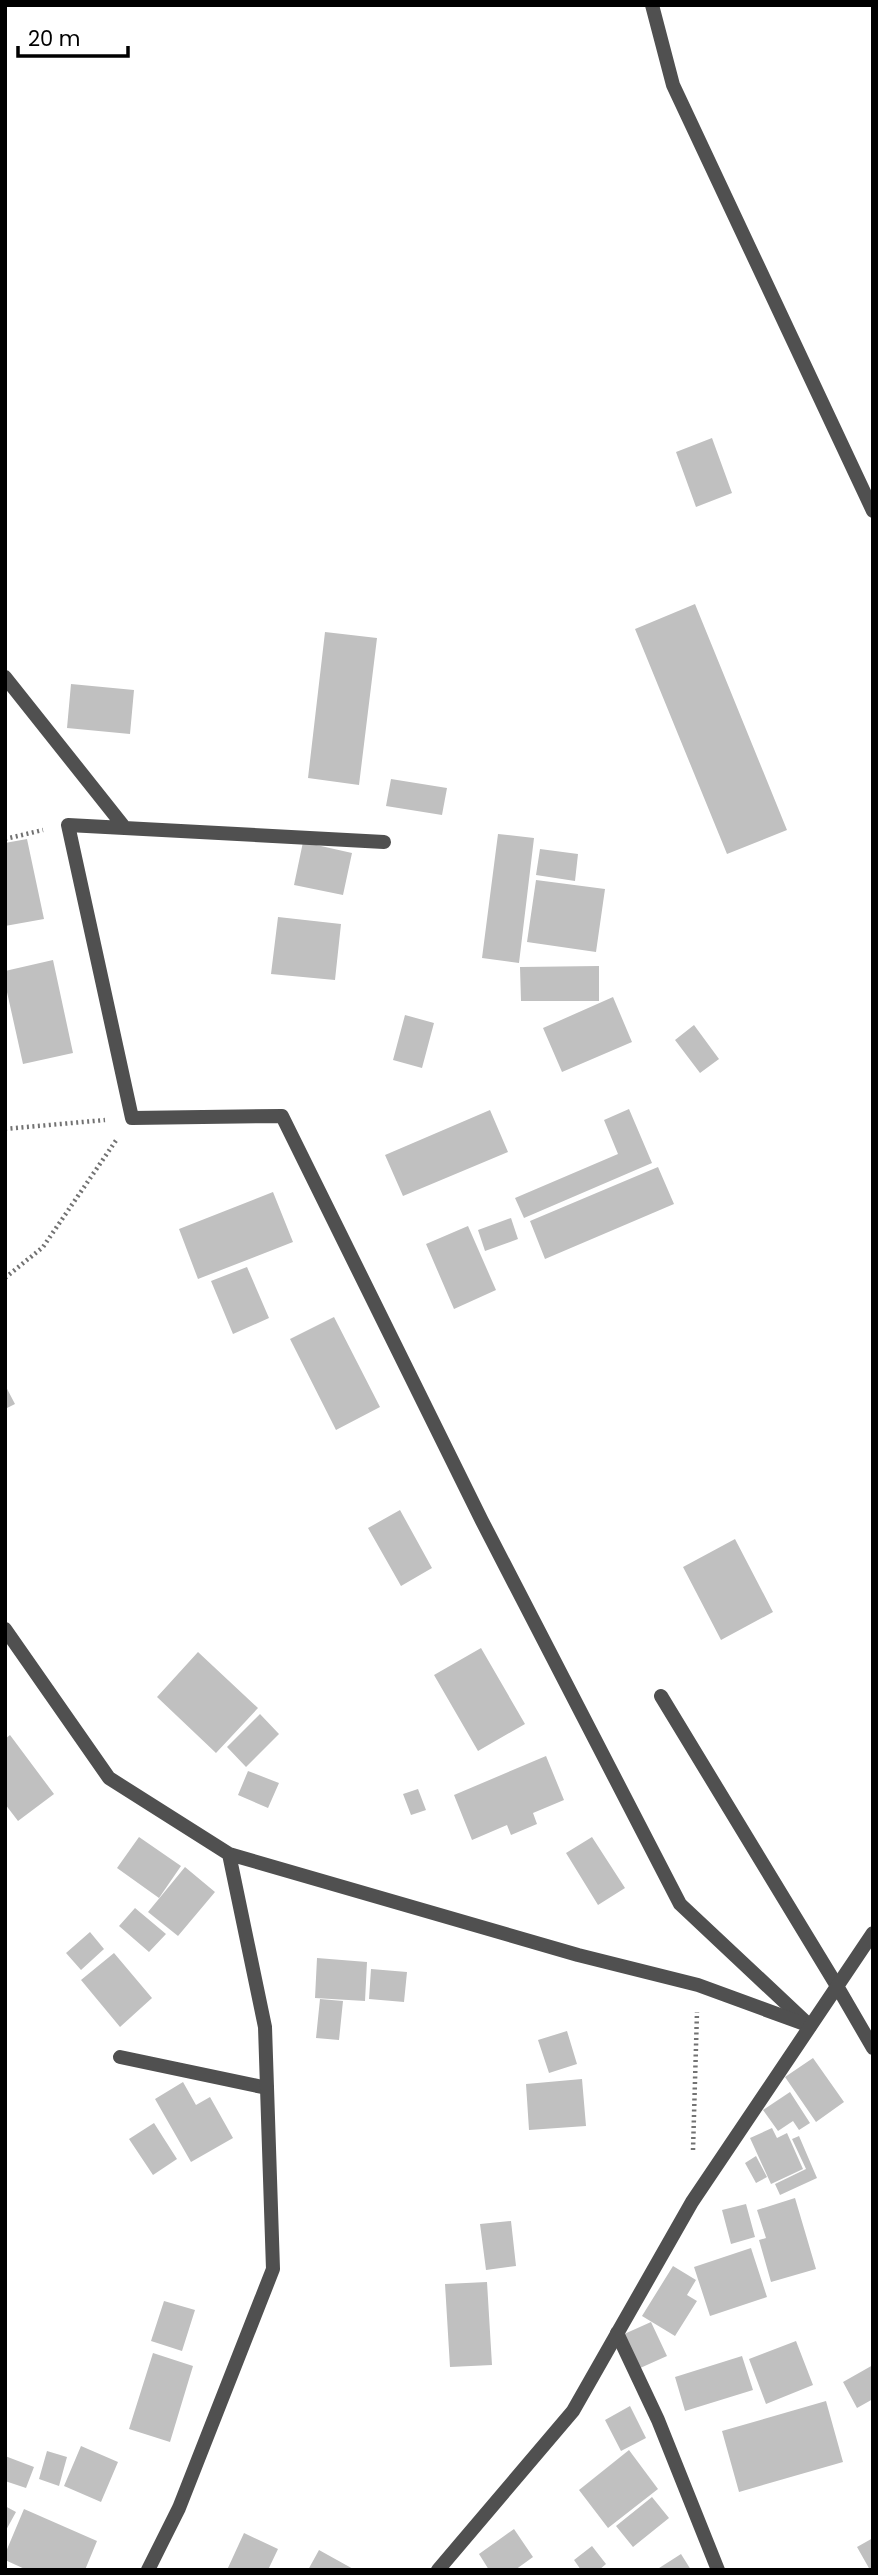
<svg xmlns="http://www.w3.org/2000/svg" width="878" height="2575" font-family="Poppins,sans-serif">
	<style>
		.building { fill: #c0c0c0 }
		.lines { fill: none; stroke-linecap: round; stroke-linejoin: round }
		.path { stroke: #727272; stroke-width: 4.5; stroke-dasharray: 2 3.5; stroke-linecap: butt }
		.service { stroke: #505050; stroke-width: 14 }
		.minor { stroke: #505050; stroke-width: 14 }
		.tertiary { stroke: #505050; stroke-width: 14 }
	</style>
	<rect width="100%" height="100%" fill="#fff"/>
	<!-- building -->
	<path class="building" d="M 712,438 L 732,493 L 696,507 L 676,452 Z
		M 695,604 L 787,830 L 727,854 L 635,629 Z
		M 325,632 L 377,638 L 359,785 L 308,778 Z
		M 71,684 L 134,690 L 130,734 L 67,728 Z
		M 391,779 L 447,788 L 442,815 L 386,806 Z
		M 498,834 L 534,838 L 519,963 L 482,958 Z
		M 27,839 L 44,919 L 5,926 L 5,843 Z
		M 303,842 L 352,853 L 343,895 L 294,885 Z
		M 540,849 L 578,854 L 575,881 L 536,875 Z
		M 536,880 L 605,889 L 596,952 L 527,942 Z
		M 278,917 L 341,924 L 335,980 L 271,974 Z
		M 53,960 L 73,1053 L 23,1064 L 5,983 L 5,971 Z
		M 599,966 L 599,1001 L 521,1001 L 520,967 Z
		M 613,997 L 632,1042 L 562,1072 L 543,1028 Z
		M 405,1015 L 434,1023 L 422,1068 L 393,1060 Z
		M 694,1025 L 719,1059 L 700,1073 L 675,1040 Z
		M 629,1109 L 652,1163 L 524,1218 L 515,1198 L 618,1154 L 604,1120 Z
		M 490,1110 L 508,1152 L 403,1196 L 385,1155 Z
		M 658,1167 L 674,1204 L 545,1259 L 530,1221 Z
		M 273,1192 L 293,1242 L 198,1279 L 179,1229 Z
		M 511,1218 L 518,1239 L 485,1251 L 478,1230 Z
		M 468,1226 L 496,1290 L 454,1309 L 426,1244 Z
		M 247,1267 L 269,1318 L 233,1334 L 211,1281 Z
		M 334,1317 L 380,1407 L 336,1430 L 290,1339 Z
		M 5,1385 L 15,1404 L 5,1409 Z
		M 400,1510 L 432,1568 L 401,1586 L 368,1528 Z
		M 735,1539 L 773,1612 L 721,1640 L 683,1567 Z
		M 481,1648 L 525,1724 L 478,1751 L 434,1675 Z
		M 198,1652 L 258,1708 L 216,1753 L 157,1697 Z
		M 260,1714 L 279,1734 L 246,1767 L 227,1747 Z
		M 10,1735 L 54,1794 L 18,1821 L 5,1804 L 5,1739 Z
		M 546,1756 L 564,1800 L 533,1813 L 537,1824 L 511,1835 L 507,1825 L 472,1840 L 454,1795 Z
		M 248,1771 L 279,1783 L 268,1808 L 238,1795 Z
		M 418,1789 L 426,1810 L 411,1815 L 403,1794 Z
		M 139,1837 L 181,1866 L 159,1898 L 117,1868 Z
		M 592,1837 L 625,1888 L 598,1905 L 566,1853 Z
		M 185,1867 L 215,1892 L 178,1936 L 148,1912 Z
		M 135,1908 L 166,1934 L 149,1952 L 119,1926 Z
		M 90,1932 L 104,1949 L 81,1970 L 66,1953 Z
		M 114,1953 L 152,1998 L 120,2027 L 81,1980 Z
		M 317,1958 L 367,1962 L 365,2001 L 315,1998 Z
		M 371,1969 L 407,1972 L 404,2002 L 369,1999 Z
		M 320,1999 L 343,2001 L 339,2040 L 316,2038 Z
		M 567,2031 L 577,2064 L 549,2073 L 538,2040 Z
		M 813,2058 L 844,2102 L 816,2122 L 785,2077 Z
		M 582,2079 L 586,2126 L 529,2130 L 526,2084 Z
		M 183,2082 L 196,2105 L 210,2097 L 233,2138 L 191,2162 L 155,2099 Z
		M 790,2092 L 810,2123 L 799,2130 L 793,2121 L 778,2131 L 763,2110 Z
		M 154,2123 L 177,2159 L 153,2175 L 129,2139 Z
		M 772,2128 L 777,2138 L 787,2133 L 803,2169 L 771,2184 L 750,2138 Z
		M 799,2136 L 817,2178 L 780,2195 L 775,2184 L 806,2169 L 792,2139 Z
		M 756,2156 L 767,2177 L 756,2183 L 745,2163 Z
		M 795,2198 L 816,2269 L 771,2282 L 759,2240 L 766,2238 L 757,2210 Z
		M 746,2204 L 755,2237 L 731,2244 L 722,2210 Z
		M 511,2221 L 516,2266 L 486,2270 L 480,2224 Z
		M 751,2248 L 767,2297 L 710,2316 L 694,2267 Z
		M 673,2266 L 696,2280 L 687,2295 L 697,2301 L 675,2336 L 642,2316 Z
		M 487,2282 L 492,2365 L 450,2367 L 445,2284 Z
		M 164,2301 L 195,2310 L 182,2351 L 151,2341 Z
		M 651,2322 L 667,2356 L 638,2369 L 622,2335 Z
		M 796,2341 L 813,2385 L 766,2404 L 749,2359 Z
		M 153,2353 L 193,2366 L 170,2442 L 129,2429 Z
		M 742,2356 L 753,2390 L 685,2411 L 675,2377 Z
		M 873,2365 L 873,2399 L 857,2408 L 843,2382 Z
		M 826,2401 L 843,2462 L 739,2492 L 722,2431 Z
		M 630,2406 L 646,2438 L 621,2451 L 605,2420 Z
		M 81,2446 L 118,2462 L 101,2502 L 64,2486 Z
		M 629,2450 L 658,2489 L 608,2528 L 579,2490 Z
		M 47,2451 L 67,2457 L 59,2486 L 39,2479 Z
		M 5,2456 L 34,2467 L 26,2488 L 5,2481 Z
		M 652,2497 L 669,2518 L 633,2547 L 616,2526 Z
		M 5,2506 L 16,2512 L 5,2532 Z
		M 24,2509 L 97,2541 L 85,2570 L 27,2570 L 5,2560 L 5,2554 Z
		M 514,2529 L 533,2557 L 515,2570 L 489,2570 L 479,2554 Z
		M 244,2533 L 278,2549 L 268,2570 L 227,2570 Z
		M 873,2538 L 873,2570 L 870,2570 L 857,2547 Z
		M 592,2546 L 606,2564 L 599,2570 L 581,2570 L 574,2560 Z
		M 319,2550 L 355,2570 L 308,2570 Z
		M 681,2554 L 691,2570 L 656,2570 Z"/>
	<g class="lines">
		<!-- path -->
		<path class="path" d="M 5,839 L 43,830
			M 5,1129 L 105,1120
			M 5,1278 L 43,1247 L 117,1139
			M 693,2150 L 697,2012"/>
		<!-- service -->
		<path class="service" d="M 652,5 L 673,85 L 873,511
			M 5,677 L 125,828
			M 384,842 L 68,825 L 132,1118 L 282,1116 L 482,1521 L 680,1904 L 809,2025
			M 661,1696 L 837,1986
			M 120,2057 L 267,2088"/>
		<!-- minor -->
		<path class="minor" d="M 5,1629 L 109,1778 L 229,1854 L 578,1955 L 698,1985 L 810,2026
			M 617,2333 L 658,2420 L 718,2570
			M 148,2570 L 179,2508 L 273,2269 L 265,2027 L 229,1854"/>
		<!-- tertiary -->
		<path class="tertiary" d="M 837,1986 L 873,2048
			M 438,2570 L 573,2411 L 692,2202 L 873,1933"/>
	</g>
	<!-- border -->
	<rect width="878" height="2575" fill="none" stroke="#000000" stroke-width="14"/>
	<!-- scale -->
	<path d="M18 46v10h110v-10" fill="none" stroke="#000000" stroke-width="3.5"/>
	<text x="28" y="46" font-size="21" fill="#000000" stroke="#ffffff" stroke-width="5" paint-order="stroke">20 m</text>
</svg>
